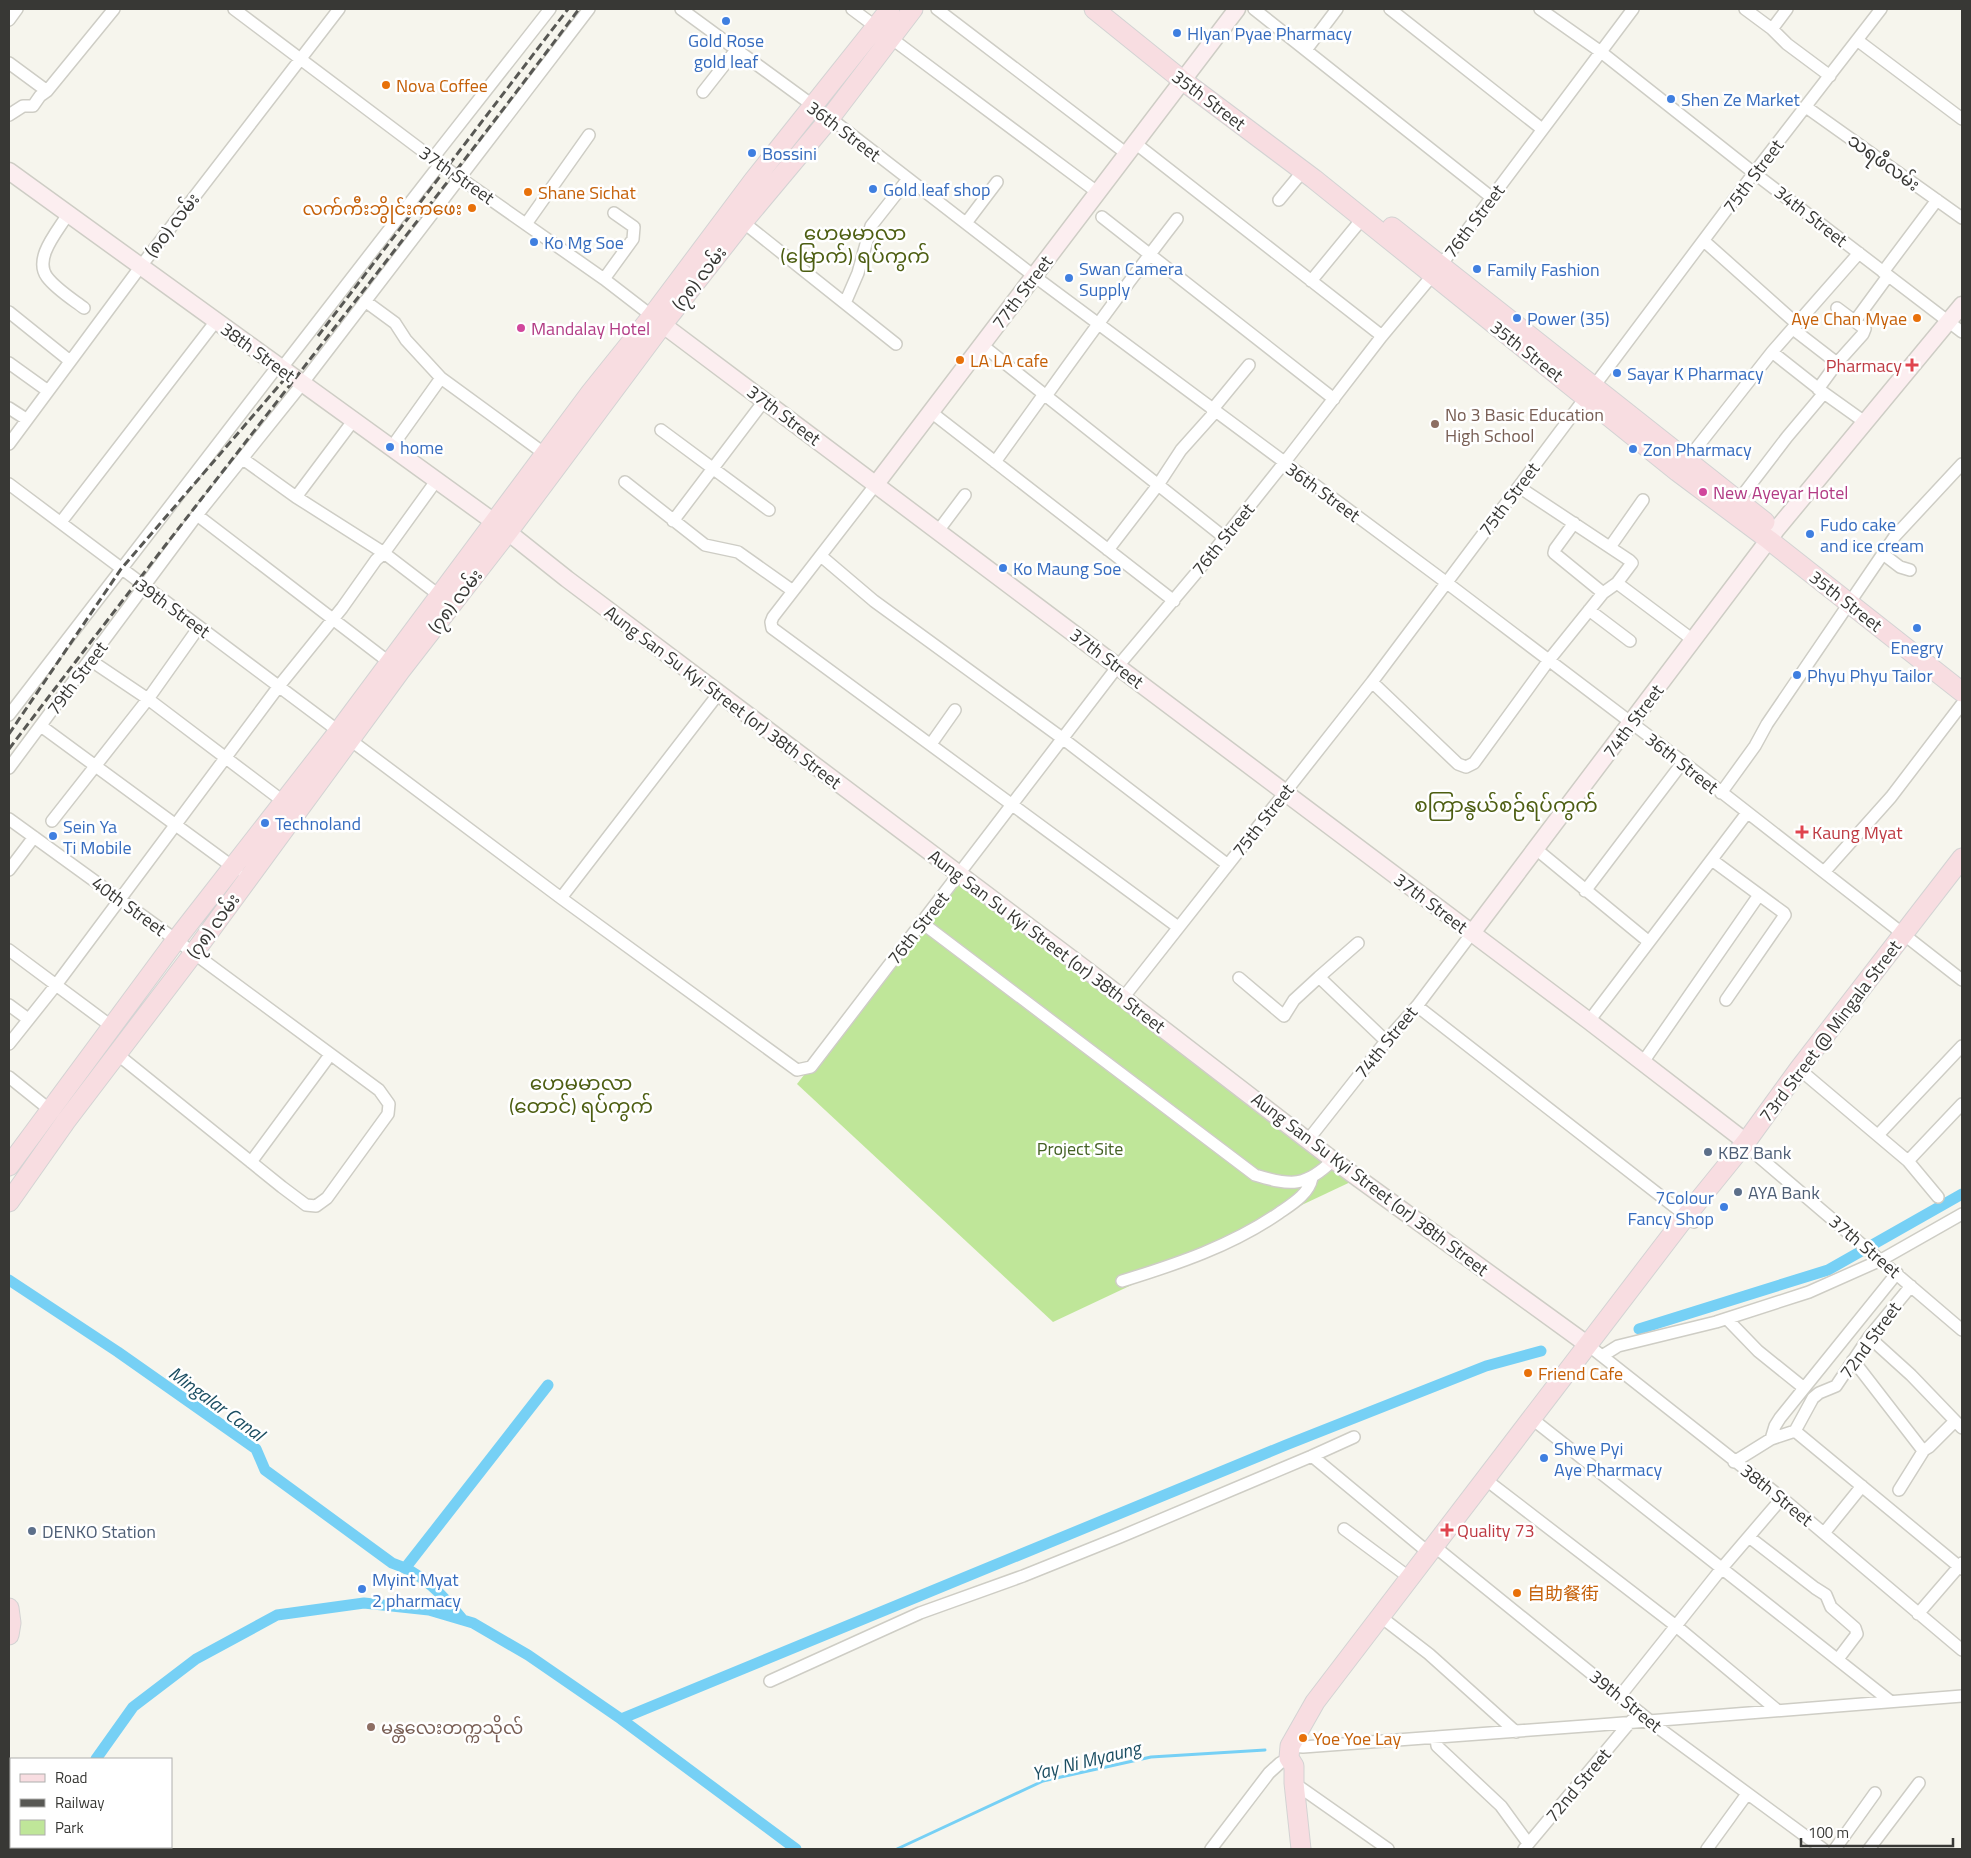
<svg xmlns="http://www.w3.org/2000/svg" width="1971" height="1858" font-family="'Titillium Web','Noto Sans SC','Noto Sans Myanmar',sans-serif">
	<style>
		.green { fill: #bfe699 }
		.lines { fill: none; stroke-linecap: round; stroke-linejoin: round }
		.stream { stroke: #76d0f5; stroke-width: 3 }
		.canal { stroke: #76d0f5; stroke-width: 11 }
		.street-casing { stroke: #cecdc5; stroke-width: 14 }
		.secondary-casing { stroke: #cecdc5; stroke-width: 19 }
		.primary-casing { stroke: #d3d3d3; stroke-width: 21 }
		.street { stroke: #fff; stroke-width: 11 }
		.secondary { stroke: #fceef0; stroke-width: 16 }
		.primary { stroke: #f8dde1; stroke-width: 19 }
		.rail { stroke: #585854; stroke-width: 3; stroke-dasharray: 8 4; stroke-linecap: butt }
		.shop-dot { fill: #3f7fe0; stroke: #fff; stroke-width: 2 }
		.food-dot { fill: #e8710a; stroke: #fff; stroke-width: 2 }
		.hotel-dot { fill: #d1479c; stroke: #fff; stroke-width: 2 }
		.health-dot { fill: #e0444e; stroke: #fff; stroke-width: 2 }
		.education-dot { fill: #8d6e63; stroke: #fff; stroke-width: 2 }
		.service-dot { fill: #5c6f8a; stroke: #fff; stroke-width: 2 }
		.labels { text-anchor: middle; dominant-baseline: central; stroke-width: 5; stroke-linejoin: round; paint-order: stroke }
		.shop-label { font-size: 18px; fill: #366cbe; stroke: #fff; text-anchor: start }
		.food-label { font-size: 18px; fill: #c56008; stroke: #fff; text-anchor: start }
		.street-label { font-size: 18px; fill: #383835; stroke: #fff }
		.hotel-label { font-size: 18px; fill: #b23c85; stroke: #fff; text-anchor: start }
		.health-label { font-size: 18px; fill: #be3a42; stroke: #fff; text-anchor: start }
		.education-label { font-size: 18px; fill: #785e54; stroke: #fff; text-anchor: start }
		.park-label { font-size: 18px; fill: #446124; stroke: #fff }
		.service-label { font-size: 18px; fill: #4e5e75; stroke: #fff; text-anchor: start }
		.water-label { font-size: 19px; font-style: italic; fill: #1b4e62; stroke: #fff }
		.quarter-label { font-size: 20px; fill: #4d5e12; stroke: #fff }
	</style>
	<rect width="100%" height="100%" fill="#f6f5ed"/>
	<!-- green -->
	<path class="green" d="M 960,875 L 1359,1178 L 1053,1322 L 797,1084 Z"/>
	<g class="lines">
		<!-- stream -->
		<path class="stream" d="M 897,1849 L 1043,1781 L 1151,1757 L 1265,1750"/>
		<!-- canal -->
		<path class="canal" d="M 9,1280 L 118,1352 L 256,1449 L 265,1470 L 392,1563 C 423,1573 443,1595 463,1620
			M 1639,1329 L 1828,1270 L 1962,1194
			M 406,1567 L 548,1385
			M 621,1719 L 1286,1445 L 1486,1366 L 1541,1351
			M 96,1759 L 133,1707 L 196,1659 L 277,1615 L 364,1603 L 429,1610 L 473,1623 L 528,1655 L 621,1719 L 796,1849
			M 31,1849 L 33,1847"/>
		<defs>
			<path id="street" d="M 234,9 L 440,164 L 604,279 L 652,316
				M 681,9 L 830,118 L 1034,276 L 1447,583 L 1683,762 L 1962,980
				M 852,9 L 1097,192
				M 937,9 L 1127,154
				M 1254,9 L 1491,197
				M 1390,9 L 1542,129
				M 1540,9 L 1601,52 L 1754,173 L 1962,332
				M 1745,9 L 1772,29 L 1787,44 L 1830,76
				M 9,20 L 17,9
				M 1772,29 L 1787,9
				M 1857,40 L 1962,119
				M 1306,50 L 1337,9
				M 9,63 L 47,91
				M 703,92 L 736,50
				M 1806,107 L 1962,218
				M 9,115 L 23,106 L 33,106 L 40,96 L 47,91 L 114,9
				M 1135,143 L 1382,336
				M 433,158 L 550,9
				M 1279,200 L 1303,171
				M 68,214 C 58,231 33,258 47,277 C 56,289 72,299 84,308
				M 1102,217 L 1334,399
				M 743,222 L 896,344
				M 966,223 L 997,182
				M 526,224 L 589,135
				M 1704,241 L 1797,324
				M 1883,272 L 1937,200
				M 604,279 L 633,239 L 634,227 L 614,213
				M 1311,281 L 1362,219
				M 365,301 L 395,323 L 406,340 L 441,378 L 545,454
				M 845,303 L 858,273 L 871,226 L 908,179
				M 9,312 L 70,361
				M 1855,321 L 1888,276
				M 1793,329 L 1837,363
				M 982,345 L 1225,538
				M 1772,352 L 1824,393 L 1866,423
				M 9,363 L 48,391
				M 281,369 L 440,164
				M 1818,389 L 1837,363 L 1863,334 L 1865,329 L 1837,308
				M 1046,396 C 1089,336 1132,277 1177,219
				M 9,408 L 26,419
				M 1212,410 L 1249,365
				M 931,412 L 1174,601
				M 661,430 L 769,510
				M 9,444 L 141,266 L 339,9
				M 391,448 L 441,378
				M 243,459 L 296,497 L 384,553 L 444,599
				M 1687,460 L 1772,352 L 1859,253
				M 995,462 L 1044,394
				M 625,482 L 705,545 L 738,552 L 793,591
				M 9,484 L 561,898 L 797,1070 L 811,1067 L 1118,666 L 1197,572 L 1284,463 L 1382,336 L 1441,265 L 1633,9
				M 876,484 L 773,617 L 771,622 L 772,628 L 1178,927
				M 296,497 L 353,421
				M 1738,501 L 1787,437 L 1824,393
				M 197,515 L 394,666
				M 673,521 L 764,401
				M 61,522 L 216,321
				M 1574,523 L 1555,549 L 1554,553 L 1603,593
				M 938,531 L 965,495
				M 1610,547 L 1643,500
				M 1108,550 L 1158,485 L 1181,450 L 1215,412
				M 1883,554 L 1900,567 L 1910,570
				M 821,556 L 874,601 L 1062,738 L 1228,865
				M 1617,583 L 1693,640
				M 1589,610 L 1630,641
				M 90,660 L 148,699 L 288,805
				M 1372,682 L 1458,764 L 1466,767 L 1474,763 L 1549,660 L 1603,593 L 1617,583 L 1632,563 L 1629,560 L 1519,487
				M 9,715 L 277,367
				M 41,726 L 237,870
				M 931,744 L 955,710
				M 9,768 L 197,515 L 302,384 L 589,9
				M 1721,793 L 1755,746 L 1767,724 L 1895,536 L 1962,464
				M 9,819 L 176,940 L 379,1090 L 389,1104 L 388,1114 L 327,1198 L 316,1206 L 306,1205 L 282,1187 L 117,1054
				M 52,821 L 148,699 L 199,627
				M 1536,849 L 1649,942
				M 1712,860 L 1784,913 L 1785,915 L 1726,1000
				M 9,870 L 34,837
				M 1824,872 L 1891,797 L 1962,704
				M 1585,891 L 1683,762
				M 561,898 L 719,693
				M 921,922 L 1255,1175 C 1291,1186 1306,1187 1333,1160
				M 1358,943 L 1319,977 L 1386,1041
				M 9,950 L 111,1026
				M 1239,978 L 1284,1016 L 1294,1000 L 1319,977
				M 1123,998 L 1372,682 L 1754,173 L 1881,9
				M 9,1005 L 28,1019
				M 1417,1006 L 1694,1222
				M 1589,1021 L 1747,813
				M 9,1044 L 56,985 L 279,686 L 342,608 L 376,560 L 384,553 L 436,481
				M 1643,1062 L 1759,895
				M 1799,1069 L 1908,1161 L 1938,1197
				M 9,1077 L 50,1110
				M 1878,1135 L 1962,1046
				M 1308,1140 L 1386,1041 L 1417,1006 L 1472,933
				M 1746,1142 L 1751,1150 L 1962,1330
				M 1908,1161 L 1962,1104
				M 251,1162 L 330,1055
				M 1122,1281 C 1177,1264 1231,1246 1279,1213 C 1292,1204 1309,1194 1312,1178
				M 1727,1319 L 1758,1351 L 1804,1388
				M 1869,1337 L 1911,1375 L 1962,1428
				M 1588,1345 L 1782,1498 L 1962,1650
				M 1602,1356 L 1618,1346 L 1716,1322 L 1809,1292 L 1881,1260 L 1962,1214
				M 1853,1360 L 1921,1448 L 1924,1450 L 1929,1447 L 1955,1421
				M 1531,1418 L 1890,1701
				M 1795,1431 L 1962,1569
				M 1771,1439 L 1775,1426 L 1780,1418 L 1897,1273
				M 1312,1456 L 1429,1553
				M 1734,1462 L 1771,1439 L 1795,1431 L 1813,1398 L 1819,1393 L 1836,1386 L 1869,1337 L 1911,1286
				M 1485,1479 L 1676,1626 L 1777,1710
				M 1899,1490 L 1924,1450
				M 1344,1529 L 1410,1578
				M 1824,1533 L 1862,1486
				M 1749,1537 L 1815,1588 L 1826,1595 L 1831,1607 L 1855,1628 L 1857,1634 L 1838,1659
				M 1434,1546 L 1660,1729 L 1823,1849
				M 1918,1614 L 1962,1563
				M 1381,1617 L 1429,1654 L 1516,1732
				M 770,1681 L 920,1613 L 1023,1576 L 1120,1537 L 1312,1456 L 1354,1437
				M 1620,1696 L 1722,1568 L 1782,1498
				M 1436,1737 L 1437,1746 L 1501,1806 L 1528,1843
				M 1290,1746 L 1303,1747 C 1523,1732 1742,1713 1962,1696
				M 1294,1783 L 1388,1849
				M 1211,1849 L 1269,1773 L 1280,1763 L 1289,1758
				M 1524,1849 L 1631,1721
				M 1707,1849 L 1747,1794
				M 1835,1849 L 1875,1793
				M 1869,1849 L 1919,1783"/>
			<path id="secondary" d="M 9,171 L 508,532 L 567,579 L 1088,971 L 1333,1160 L 1588,1345
				M 654,318 L 1589,1021 L 1746,1142
				M 876,484 L 1237,9
				M 1472,933 L 1776,530 L 1962,305"/>
			<path id="primary" d="M 1094,9 L 1182,80 L 1314,179 L 1678,472 L 1769,540 L 1962,692
				M 1392,227 L 1765,522
				M 9,1166 L 176,940 L 338,732 L 591,392 L 652,316 L 753,181 L 890,9
				M 9,1202 L 66,1121 L 193,954 L 401,670 L 508,532 L 663,324 L 743,222 L 830,118 L 913,9
				M 9,1608 L 11,1623 L 9,1635
				M 1301,1849 L 1294,1783 L 1294,1766 L 1289,1758 L 1290,1746 L 1315,1702 L 1686,1216 L 1746,1142 L 1799,1069 L 1962,858"/>
		</defs>
		<!-- street casing -->
		<use href="#street" class="street-casing"/>
		<!-- secondary casing -->
		<use href="#secondary" class="secondary-casing"/>
		<!-- primary casing -->
		<use href="#primary" class="primary-casing"/>
		<!-- street -->
		<use href="#street" class="street"/>
		<!-- secondary -->
		<use href="#secondary" class="secondary"/>
		<!-- primary -->
		<use href="#primary" class="primary"/>
		<!-- rail -->
		<path class="rail" d="M 318,336 L 568,9
			M 9,734 L 121,569 L 289,374
			M 9,749 C 197,501 392,258 579,9"/>
	</g>
	<!-- markers -->
	<g class="shop-dot">
		<circle cx="726" cy="21" r="5"/>
		<circle cx="1177" cy="33" r="5"/>
		<circle cx="1671" cy="99" r="5"/>
		<circle cx="752" cy="153" r="5"/>
		<circle cx="873" cy="189" r="5"/>
		<circle cx="534" cy="242" r="5"/>
		<circle cx="1477" cy="269" r="5"/>
		<circle cx="1069" cy="278" r="5"/>
		<circle cx="1517" cy="318" r="5"/>
		<circle cx="1617" cy="373" r="5"/>
		<circle cx="390" cy="447" r="5"/>
		<circle cx="1633" cy="449" r="5"/>
		<circle cx="1810" cy="534" r="5"/>
		<circle cx="1003" cy="568" r="5"/>
		<circle cx="1917" cy="628" r="5"/>
		<circle cx="1797" cy="675" r="5"/>
		<circle cx="265" cy="823" r="5"/>
		<circle cx="53" cy="836" r="5"/>
		<circle cx="1724" cy="1207" r="5"/>
		<circle cx="1544" cy="1458" r="5"/>
		<circle cx="362" cy="1589" r="5"/>
	</g>
	<g class="food-dot">
		<circle cx="386" cy="85" r="5"/>
		<circle cx="528" cy="192" r="5"/>
		<circle cx="472" cy="208" r="5"/>
		<circle cx="1917" cy="318" r="5"/>
		<circle cx="960" cy="360" r="5"/>
		<circle cx="1528" cy="1373" r="5"/>
		<circle cx="1517" cy="1593" r="5"/>
		<circle cx="1303" cy="1738" r="5"/>
	</g>
	<g class="hotel-dot">
		<circle cx="521" cy="328" r="5"/>
		<circle cx="1703" cy="492" r="5"/>
	</g>
	<g class="health-dot">
		<path d="M1909.5 357.5h5v5h5v5h-5v5h-5v-5h-5v-5h5z"/>
		<path d="M1799.5 824.5h5v5h5v5h-5v5h-5v-5h-5v-5h5z"/>
		<path d="M1444.5 1522.5h5v5h5v5h-5v5h-5v-5h-5v-5h5z"/>
	</g>
	<g class="education-dot">
		<circle cx="1435" cy="424" r="5"/>
		<circle cx="371" cy="1727" r="5"/>
	</g>
	<g class="service-dot">
		<circle cx="1708" cy="1152" r="5"/>
		<circle cx="1738" cy="1192" r="5"/>
		<circle cx="32" cy="1531" r="5"/>
	</g>
	<g class="labels">
		<!-- shop labels -->
		<g class="shop-label">
			<text x="1187" y="33">Hlyan Pyae Pharmacy</text>
			<text x="726" y="40" text-anchor="middle">Gold Rose<tspan x="726" dy="21">gold leaf</tspan></text>
			<text x="1681" y="99">Shen Ze Market</text>
			<text x="762" y="153">Bossini</text>
			<text x="883" y="189">Gold leaf shop</text>
			<text x="544" y="242">Ko Mg Soe</text>
			<text x="1079" y="268">Swan Camera<tspan x="1079" dy="21">Supply</tspan></text>
			<text x="1487" y="269">Family Fashion</text>
			<text x="1527" y="318">Power (35)</text>
			<text x="1627" y="373">Sayar K Pharmacy</text>
			<text x="400" y="447">home</text>
			<text x="1643" y="449">Zon Pharmacy</text>
			<text x="1820" y="524">Fudo cake<tspan x="1820" dy="21">and ice cream</tspan></text>
			<text x="1013" y="568">Ko Maung Soe</text>
			<text x="1917" y="647" text-anchor="middle">Enegry</text>
			<text x="1807" y="675">Phyu Phyu Tailor</text>
			<text x="275" y="823">Technoland</text>
			<text x="63" y="826">Sein Ya<tspan x="63" dy="21">Ti Mobile</tspan></text>
			<text x="1714" y="1197" text-anchor="end">7Colour<tspan x="1714" dy="21">Fancy Shop</tspan></text>
			<text x="1554" y="1448">Shwe Pyi<tspan x="1554" dy="21">Aye Pharmacy</tspan></text>
			<text x="372" y="1579">Myint Myat<tspan x="372" dy="21">2 pharmacy</tspan></text>
		</g>
		<!-- food labels -->
		<g class="food-label">
			<text x="396" y="85">Nova Coffee</text>
			<text x="538" y="192">Shane Sichat</text>
			<text x="462" y="208" text-anchor="end">လက်ကီးဘွိုင်းကဖေး</text>
			<text x="1907" y="318" text-anchor="end">Aye Chan Myae</text>
			<text x="970" y="360">LA LA cafe</text>
			<text x="1538" y="1373">Friend Cafe</text>
			<text x="1527" y="1593">自助餐街</text>
			<text x="1313" y="1738">Yoe Yoe Lay</text>
		</g>
		<!-- street labels -->
		<g class="street-label">
			<text transform="translate(1209 100) rotate(37)">35th Street</text>
			<text transform="translate(844 131) rotate(37)">36th Street</text>
			<text transform="translate(1884 162) rotate(36)">သရဖီလမ်း</text>
			<text transform="translate(457 175) rotate(35)">37th Street</text>
			<text transform="translate(1753 176) rotate(-53)">75th Street</text>
			<text transform="translate(1811 216) rotate(38)">34th Street</text>
			<text transform="translate(1474 221) rotate(-53)">76th Street</text>
			<text transform="translate(172 225) rotate(-52)">(၈၀) လမ်း</text>
			<text transform="translate(699 278) rotate(-52)">(၇၈) လမ်း</text>
			<text transform="translate(1022 292) rotate(-53)">77th Street</text>
			<text transform="translate(1527 351) rotate(38)">35th Street</text>
			<text transform="translate(258 352) rotate(36)">38th Street</text>
			<text transform="translate(784 415) rotate(37)">37th Street</text>
			<text transform="translate(1323 492) rotate(36)">36th Street</text>
			<text transform="translate(1509 499) rotate(-53)">75th Street</text>
			<text transform="translate(1223 539) rotate(-51)">76th Street</text>
			<text transform="translate(455 601) rotate(-52)">(၇၈) လမ်း</text>
			<text transform="translate(1846 601) rotate(38)">35th Street</text>
			<text transform="translate(173 608) rotate(36)">39th Street</text>
			<text transform="translate(1107 658) rotate(37)">37th Street</text>
			<text transform="translate(77 678) rotate(-53)">79th Street</text>
			<text transform="translate(723 697) rotate(37)">Aung San Su Kyi Street (or) 38th Street</text>
			<text transform="translate(1633 721) rotate(-53)">74th Street</text>
			<text transform="translate(1682 763) rotate(38)">36th Street</text>
			<text transform="translate(1263 820) rotate(-52)">75th Street</text>
			<text transform="translate(1431 903) rotate(37)">37th Street</text>
			<text transform="translate(129 906) rotate(36)">40th Street</text>
			<text transform="translate(213 926) rotate(-54)">(၇၈) လမ်း</text>
			<text transform="translate(918 928) rotate(-52)">76th Street</text>
			<text transform="translate(1047 941) rotate(37)">Aung San Su Kyi Street (or) 38th Street</text>
			<text transform="translate(1830 1031) rotate(-53)">73rd Street @ Mingala Street</text>
			<text transform="translate(1386 1042) rotate(-51)">74th Street</text>
			<text transform="translate(1370 1184) rotate(37)">Aung San Su Kyi Street (or) 38th Street</text>
			<text transform="translate(1865 1246) rotate(40)">37th Street</text>
			<text transform="translate(1870 1340) rotate(-54)">72nd Street</text>
			<text transform="translate(1777 1495) rotate(39)">38th Street</text>
			<text transform="translate(1626 1701) rotate(39)">39th Street</text>
			<text transform="translate(1578 1785) rotate(-50)">72nd Street</text>
		</g>
		<!-- hotel labels -->
		<g class="hotel-label">
			<text x="531" y="328">Mandalay Hotel</text>
			<text x="1713" y="492">New Ayeyar Hotel</text>
		</g>
		<!-- health labels -->
		<g class="health-label">
			<text x="1902" y="365" text-anchor="end">Pharmacy</text>
			<text x="1812" y="832">Kaung Myat</text>
			<text x="1457" y="1530">Quality 73</text>
		</g>
		<!-- education labels -->
		<g class="education-label">
			<text x="1445" y="414">No 3 Basic Education<tspan x="1445" dy="21">High School</tspan></text>
			<text x="381" y="1727">မန္တလေးတက္ကသိုလ်</text>
		</g>
		<!-- park labels -->
		<g class="park-label">
			<text x="1080" y="1148">Project Site</text>
		</g>
		<!-- service labels -->
		<g class="service-label">
			<text x="1718" y="1152">KBZ Bank</text>
			<text x="1748" y="1192">AYA Bank</text>
			<text x="42" y="1531">DENKO Station</text>
		</g>
		<!-- water labels -->
		<g class="water-label">
			<text transform="translate(217 1403) rotate(36)">Mingalar Canal</text>
			<text transform="translate(1086 1760) rotate(-14)">Yay Ni Myaung</text>
		</g>
		<!-- quarter labels -->
		<g class="quarter-label">
			<text x="855" y="232">ဟေမမာလာ<tspan x="855" dy="23">(မြောက်) ရပ်ကွက်</tspan></text>
			<text x="1506" y="804">စကြာနွယ်စဉ်ရပ်ကွက်</text>
			<text x="581" y="1082">ဟေမမာလာ<tspan x="581" dy="23">(တောင်) ရပ်ကွက်</tspan></text>
		</g>
	</g>
	<!-- border -->
	<rect width="1971" height="1858" fill="none" stroke="#383835" stroke-width="20"/>
	<!-- legend -->
	<rect x="10" y="1758" width="162" height="90" fill="#ffffff" stroke="#afafae"/>
	<rect x="20" y="1774" width="25" height="8" fill="#f8dde1" stroke="#afafae"/>
	<text x="55" y="1783" font-size="15" fill="#383835">Road</text>
	<rect x="20" y="1799" width="25" height="8" fill="#585854" stroke="#afafae"/>
	<text x="55" y="1808" font-size="15" fill="#383835">Railway</text>
	<rect x="20" y="1820" width="25" height="15" fill="#bfe699" stroke="#afafae"/>
	<text x="55" y="1833" font-size="15" fill="#383835">Park</text>
	<!-- scale -->
	<path d="M1801 1838v8h152v-8" fill="none" stroke="#383835" stroke-width="2.5"/>
	<text x="1808" y="1838" font-size="15" fill="#383835" stroke="#ffffff" stroke-width="4" paint-order="stroke">100 m</text>
</svg>
